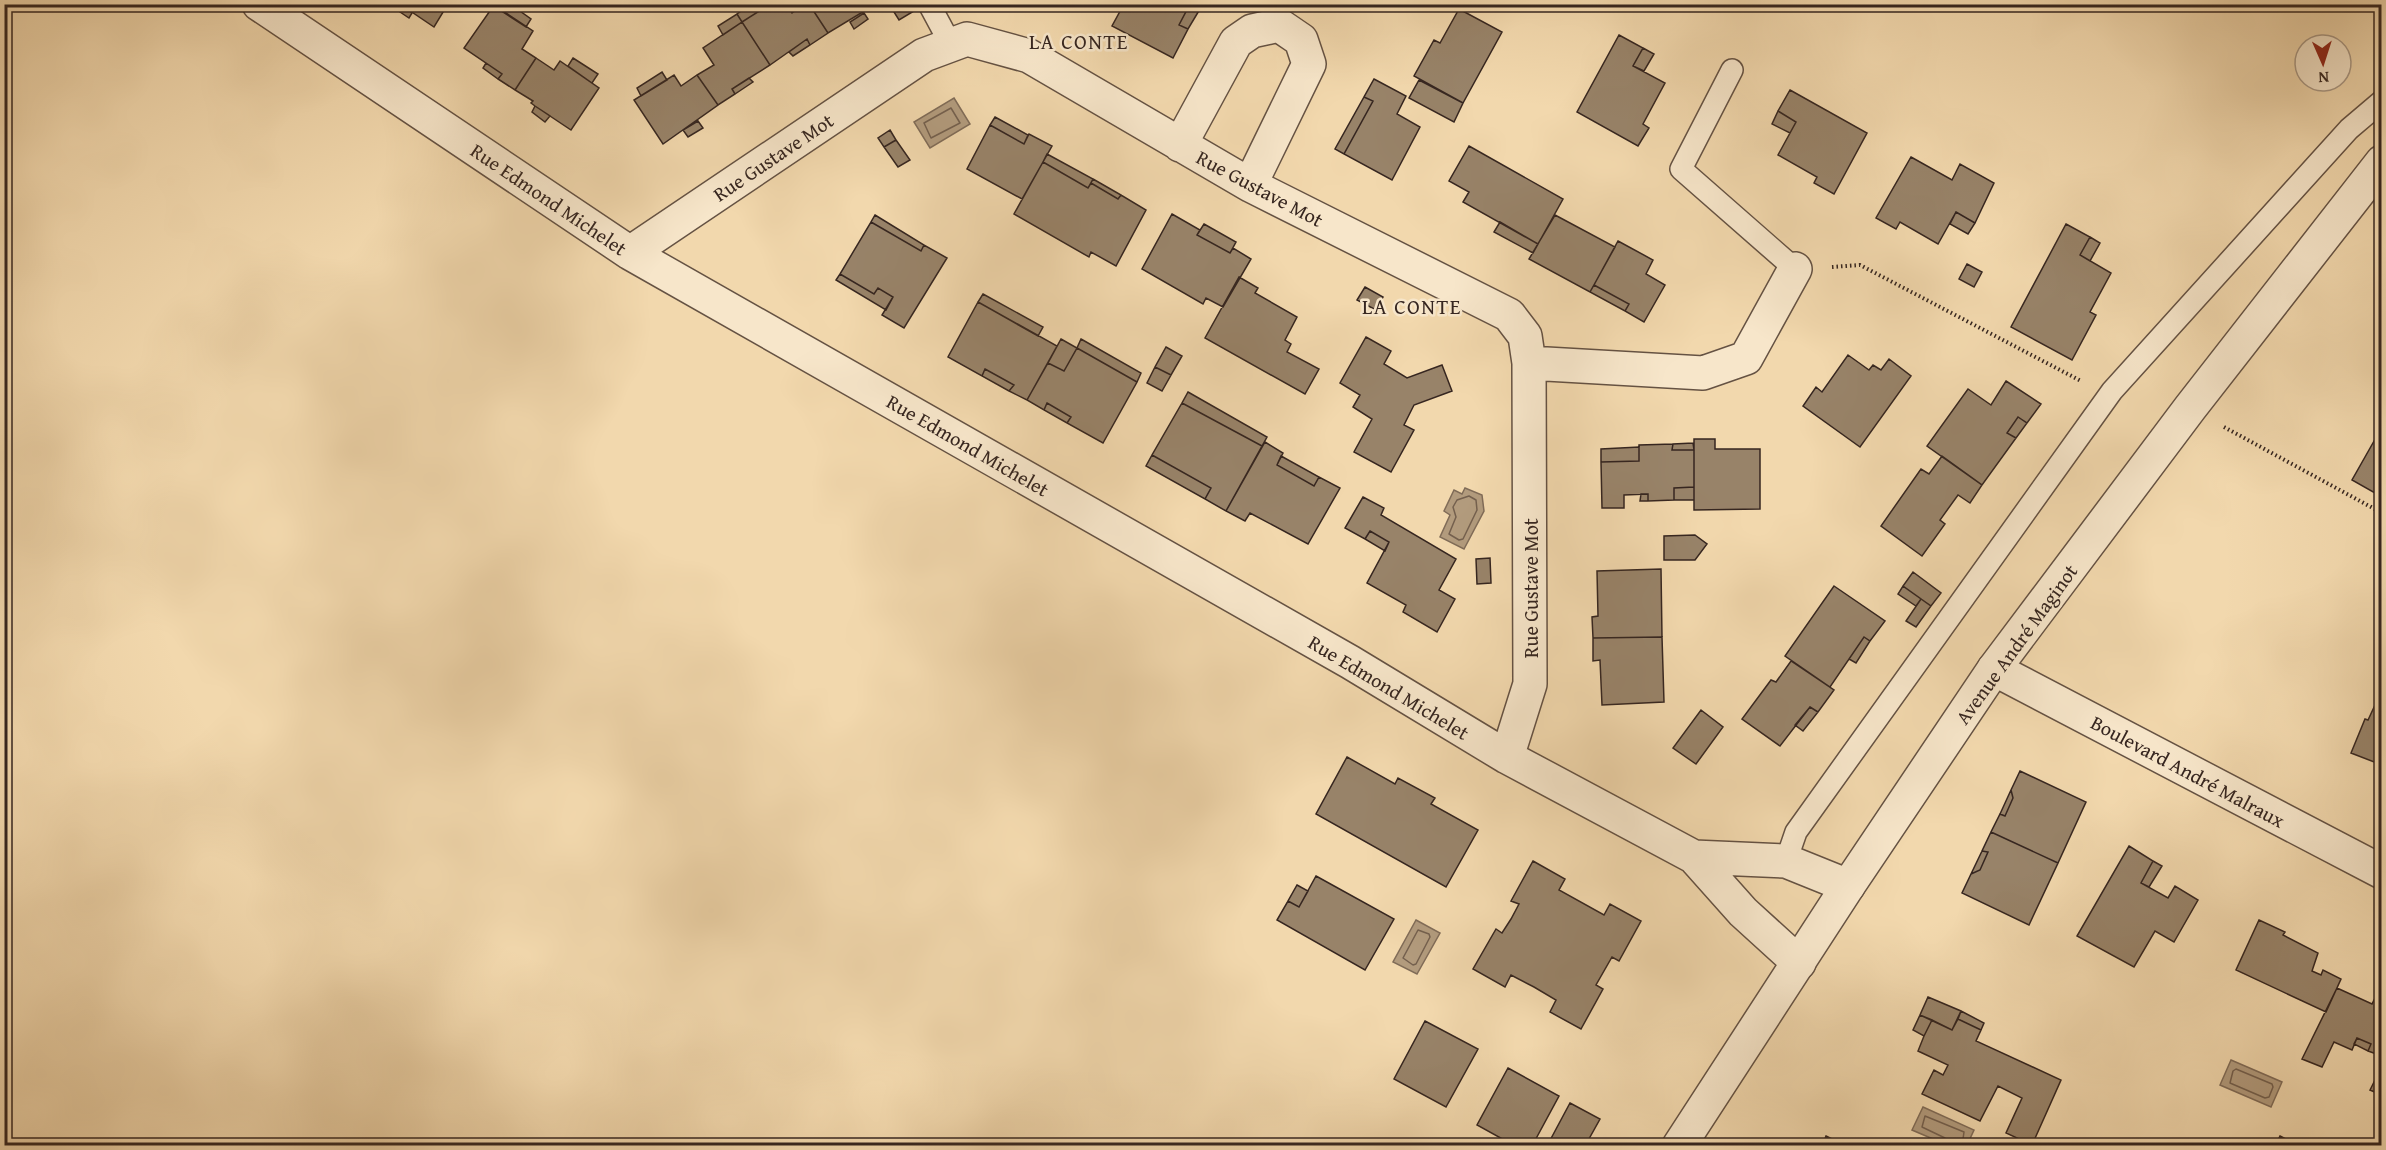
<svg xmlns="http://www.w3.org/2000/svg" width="2386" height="1150" font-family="'Gentium Book Plus',serif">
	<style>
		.water { fill: #b29b7d; stroke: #806c58; stroke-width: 1.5 }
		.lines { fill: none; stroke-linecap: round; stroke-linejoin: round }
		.shore { stroke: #74604e; stroke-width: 1.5 }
		.building { fill: #988369; stroke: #362620; stroke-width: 1.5 }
		.service-casing { stroke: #655243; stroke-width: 24 }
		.minor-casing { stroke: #655243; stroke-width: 36 }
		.tertiary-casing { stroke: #655243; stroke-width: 36 }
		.path { stroke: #362620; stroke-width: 4; stroke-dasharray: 1.5 3; stroke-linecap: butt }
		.service { stroke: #f7e6ca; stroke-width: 21 }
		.minor { stroke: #f7e6ca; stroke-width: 33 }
		.tertiary { stroke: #f7e6ca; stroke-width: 33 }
		.labels { text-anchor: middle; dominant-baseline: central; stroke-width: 5; stroke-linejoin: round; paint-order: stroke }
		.street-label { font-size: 20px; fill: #362620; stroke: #f7e6ca }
		.neighbourhood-label { font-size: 21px; letter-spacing: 1.5px; fill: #362620; stroke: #f7e6ca }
	</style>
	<rect width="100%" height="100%" fill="#f2d8ad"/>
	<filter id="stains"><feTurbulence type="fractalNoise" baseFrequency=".00333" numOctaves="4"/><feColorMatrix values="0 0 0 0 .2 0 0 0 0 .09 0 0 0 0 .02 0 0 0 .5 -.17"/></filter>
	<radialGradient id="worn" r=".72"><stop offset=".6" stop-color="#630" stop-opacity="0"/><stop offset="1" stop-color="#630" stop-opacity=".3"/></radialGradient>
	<!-- water -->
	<path class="water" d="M 954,98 L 970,124 L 930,148 L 914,122 Z
		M 1465,488 L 1482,495 L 1484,511 L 1464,549 L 1440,537 L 1450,515 L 1444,511 L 1454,490 L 1462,494 Z
		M 1416,920 L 1440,933 L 1417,974 L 1393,962 Z
		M 2231,1060 L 2282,1082 L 2271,1107 L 2220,1085 Z
		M 1923,1107 L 1974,1130 L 1967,1145 L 1947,1145 L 1912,1130 Z"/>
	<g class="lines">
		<!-- shore -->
		<path class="shore" d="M 951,108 L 960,123 L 931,138 L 924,123 Z
			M 1469,496 L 1476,500 L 1477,510 L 1463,539 L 1459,540 L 1449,534 L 1456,517 L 1453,507 L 1457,500 Z
			M 1418,930 L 1429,934 L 1430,937 L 1416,964 L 1413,965 L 1403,958 Z
			M 2236,1069 L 2272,1084 L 2273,1087 L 2269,1097 L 2265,1098 L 2230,1083 L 2233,1071 Z
			M 1948,1146 L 1945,1138 L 1922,1127 L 1925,1116 L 1964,1132 L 1962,1146"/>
	</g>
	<!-- building -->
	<path class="building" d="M 393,4 L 400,4 L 412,13 L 409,18 L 391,6 Z
		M 400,4 L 448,4 L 434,27 Z
		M 504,4 L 510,4 L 531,19 L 526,27 L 500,10 Z
		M 751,4 L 757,4 L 761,10 L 742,22 L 737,14 Z
		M 770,4 L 786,4 L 792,13 L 804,4 L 809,4 L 828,33 L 810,45 L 807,39 L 770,65 L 742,22 Z
		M 809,4 L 876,4 L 828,33 Z
		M 889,4 L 910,4 L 914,11 L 899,20 Z
		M 1124,4 L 1190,4 L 1179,25 L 1188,29 L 1173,58 L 1112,26 Z
		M 1190,4 L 1200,9 L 1188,29 L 1179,25 Z
		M 494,5 L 533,31 L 522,49 L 536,58 L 515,90 L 498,79 L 502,74 L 464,48 Z
		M 1459,9 L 1502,32 L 1463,103 L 1414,76 L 1434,40 L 1440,43 Z
		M 864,13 L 868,19 L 854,29 L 850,22 Z
		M 737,14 L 742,22 L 723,35 L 718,26 Z
		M 742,22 L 770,65 L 732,89 L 735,94 L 718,105 L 697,75 L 714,65 L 703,48 Z
		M 1619,35 L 1643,48 L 1633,66 L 1665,83 L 1643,124 L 1649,128 L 1638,146 L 1577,112 Z
		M 807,39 L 810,45 L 793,56 L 789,52 Z
		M 1643,48 L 1654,54 L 1644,71 L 1633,66 Z
		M 536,58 L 554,70 L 560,61 L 599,88 L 571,130 L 535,106 L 531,103 L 533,101 L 515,90 Z
		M 573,58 L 598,74 L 592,83 L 568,66 Z
		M 486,63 L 502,74 L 498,79 L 483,68 Z
		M 662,72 L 667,80 L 641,96 L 637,88 Z
		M 674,75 L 681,86 L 697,75 L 718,105 L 663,144 L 634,100 Z
		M 749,78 L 753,82 L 735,94 L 732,89 Z
		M 1374,79 L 1406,96 L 1397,114 L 1420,127 L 1392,180 L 1344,154 L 1373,101 L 1364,97 Z
		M 1419,80 L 1463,103 L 1454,122 L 1409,98 Z
		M 1790,90 L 1867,133 L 1834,194 L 1814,183 L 1817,177 L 1778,155 L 1796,122 L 1778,111 Z
		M 1364,97 L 1373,101 L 1344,154 L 1335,149 Z
		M 535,106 L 550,116 L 545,122 L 532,112 Z
		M 1778,111 L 1796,122 L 1790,133 L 1772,124 Z
		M 995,117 L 1028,135 L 1024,144 L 990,125 Z
		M 698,121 L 703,128 L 688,137 L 683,130 Z
		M 990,125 L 1024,144 L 1029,134 L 1052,146 L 1022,199 L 967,169 Z
		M 890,130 L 896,140 L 884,147 L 878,138 Z
		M 896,140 L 910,160 L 898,167 L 884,147 Z
		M 1469,146 L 1563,199 L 1538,244 L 1463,202 L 1469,192 L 1449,181 Z
		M 1047,154 L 1093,179 L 1088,188 L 1043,162 Z
		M 1911,157 L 1952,180 L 1960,164 L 1994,183 L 1975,223 L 1956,212 L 1938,244 L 1900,222 L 1896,229 L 1876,218 Z
		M 1043,162 L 1088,188 L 1091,183 L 1118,199 L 1121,195 L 1146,210 L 1116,266 L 1091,252 L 1089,257 L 1014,214 Z
		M 1093,179 L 1121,195 L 1118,199 L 1091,183 Z
		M 1956,212 L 1975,223 L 1968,234 L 1950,224 Z
		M 1172,214 L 1200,230 L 1197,235 L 1230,253 L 1233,248 L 1251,259 L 1223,307 L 1206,298 L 1203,304 L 1142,269 Z
		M 875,215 L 924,245 L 921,251 L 871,222 Z
		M 1555,215 L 1615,247 L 1590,292 L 1529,259 Z
		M 871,222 L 921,251 L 924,245 L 947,258 L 904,328 L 882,315 L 893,297 L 878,288 L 874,294 L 840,274 Z
		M 1500,222 L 1538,244 L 1533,253 L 1494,232 Z
		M 1204,224 L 1236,242 L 1230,253 L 1197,235 Z
		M 2066,224 L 2090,237 L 2080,255 L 2111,273 L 2090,312 L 2096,315 L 2072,360 L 2011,327 Z
		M 2090,237 L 2100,243 L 2090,261 L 2080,255 Z
		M 1618,241 L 1653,260 L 1646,274 L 1665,285 L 1644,322 L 1625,311 L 1629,304 L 1594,285 Z
		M 1967,264 L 1982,272 L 1974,287 L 1959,279 Z
		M 840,274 L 874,294 L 878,288 L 893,297 L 886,310 L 836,280 Z
		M 1239,277 L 1258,288 L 1255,293 L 1297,317 L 1285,340 L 1291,344 L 1287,352 L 1319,369 L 1305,394 L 1205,338 Z
		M 1594,285 L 1629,304 L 1625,311 L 1590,292 Z
		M 1365,287 L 1383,297 L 1376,310 L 1357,300 Z
		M 983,294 L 1043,327 L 1038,336 L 978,302 Z
		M 978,302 L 1057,346 L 1027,400 L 1009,391 L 1014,385 L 985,369 L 982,376 L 948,357 Z
		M 1366,337 L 1391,351 L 1384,364 L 1407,378 L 1442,365 L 1452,391 L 1414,405 L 1404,425 L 1414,430 L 1391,472 L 1354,452 L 1372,419 L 1353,407 L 1360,395 L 1340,383 Z
		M 1061,339 L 1077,348 L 1064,371 L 1048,363 Z
		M 1081,339 L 1141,373 L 1137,382 L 1077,348 Z
		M 1166,347 L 1182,356 L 1171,375 L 1155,367 Z
		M 1077,348 L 1137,382 L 1103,443 L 1067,423 L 1071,417 L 1047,403 L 1044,410 L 1027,400 L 1048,363 L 1064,371 Z
		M 1848,355 L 1869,370 L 1873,365 L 1881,370 L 1889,359 L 1911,376 L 1860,447 L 1803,406 L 1816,387 L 1822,392 Z
		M 1155,367 L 1171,375 L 1162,391 L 1147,383 Z
		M 985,369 L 1014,385 L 1009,391 L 982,376 Z
		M 2006,381 L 2041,404 L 2027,423 L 2018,417 L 2007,433 L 2016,438 L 1982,485 L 1927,446 L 1968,389 L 1991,405 Z
		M 1188,392 L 1267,437 L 1262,446 L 1182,403 Z
		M 1047,403 L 1071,417 L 1067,423 L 1044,410 Z
		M 1182,403 L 1262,446 L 1226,511 L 1205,499 L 1211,488 L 1152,455 Z
		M 2018,417 L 2027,423 L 2016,438 L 2007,433 Z
		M 2382,427 L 2382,497 L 2352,480 Z
		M 1694,439 L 1715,439 L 1715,449 L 1760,449 L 1760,509 L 1694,510 Z
		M 1265,442 L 1283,453 L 1277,465 L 1314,486 L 1319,477 L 1340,488 L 1308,544 L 1250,513 L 1245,521 L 1226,511 Z
		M 1693,443 L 1694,450 L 1672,450 L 1673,444 Z
		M 1673,444 L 1672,450 L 1694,450 L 1694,487 L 1674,488 L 1674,500 L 1648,501 L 1648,494 L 1624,495 L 1624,508 L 1602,508 L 1601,462 L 1639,461 L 1639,445 Z
		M 1639,447 L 1639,461 L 1601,462 L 1601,449 Z
		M 1152,455 L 1211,488 L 1205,499 L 1146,466 Z
		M 1281,456 L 1319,477 L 1314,486 L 1277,465 Z
		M 1942,456 L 1982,485 L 1970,503 L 1958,495 L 1940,520 L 1945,524 L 1922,556 L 1881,526 L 1921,469 L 1929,474 Z
		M 1694,487 L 1694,500 L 1674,500 L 1674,488 Z
		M 1641,494 L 1648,494 L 1648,501 L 1640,501 Z
		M 1363,497 L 1384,508 L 1381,515 L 1456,559 L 1439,590 L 1455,599 L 1437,632 L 1403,612 L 1406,605 L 1367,583 L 1389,542 L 1370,531 L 1365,539 L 1345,528 Z
		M 1370,531 L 1389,542 L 1385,551 L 1365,539 Z
		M 1695,535 L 1707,544 L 1695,560 L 1664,560 L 1664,536 Z
		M 1490,558 L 1491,583 L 1477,584 L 1476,559 Z
		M 1661,569 L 1662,637 L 1593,638 L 1592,617 L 1598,616 L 1597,571 Z
		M 1913,572 L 1941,593 L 1931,606 L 1903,586 Z
		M 1834,586 L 1885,621 L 1870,641 L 1864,637 L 1830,687 L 1785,656 Z
		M 1903,586 L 1921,599 L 1916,606 L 1898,594 Z
		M 1921,599 L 1931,606 L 1916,627 L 1906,621 Z
		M 1662,637 L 1664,702 L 1602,705 L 1600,660 L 1593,661 L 1593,638 Z
		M 1864,637 L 1870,641 L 1856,663 L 1849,659 Z
		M 1791,661 L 1834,690 L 1818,712 L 1810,707 L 1780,746 L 1742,719 L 1771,680 L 1776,682 Z
		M 2382,690 L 2382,765 L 2351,753 L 2365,719 L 2368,720 Z
		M 1810,707 L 1818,712 L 1803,731 L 1795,725 Z
		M 1701,710 L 1723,727 L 1696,764 L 1673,748 Z
		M 1347,757 L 1395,784 L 1398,778 L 1435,798 L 1431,804 L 1478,830 L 1446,887 L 1316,814 Z
		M 2020,771 L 2086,802 L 2058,863 L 1991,832 L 2000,814 L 2005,816 L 2013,798 L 2011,790 Z
		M 2011,790 L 2013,798 L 2005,816 L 2000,814 Z
		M 1991,832 L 2058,863 L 2029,925 L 1962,893 L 1971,874 L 1980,870 L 1988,852 L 1982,851 Z
		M 2129,846 L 2153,861 L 2141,883 L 2168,898 L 2175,886 L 2198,900 L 2174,942 L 2155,931 L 2134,967 L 2077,936 Z
		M 1982,851 L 1988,852 L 1980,870 L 1971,874 Z
		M 1533,861 L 1565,879 L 1559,890 L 1604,915 L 1610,904 L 1641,921 L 1619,961 L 1612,957 L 1596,985 L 1603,989 L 1581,1029 L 1550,1012 L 1556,1000 L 1534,987 L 1511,975 L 1505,987 L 1473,969 L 1496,929 L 1502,933 L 1511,919 L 1519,904 L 1511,901 Z
		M 2153,861 L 2162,866 L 2149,887 L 2141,883 Z
		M 1316,876 L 1394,919 L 1365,970 L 1277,920 L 1288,901 L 1299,907 Z
		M 1297,885 L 1308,891 L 1299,907 L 1288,901 Z
		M 2259,920 L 2285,932 L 2283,935 L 2318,953 L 2312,971 L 2321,975 L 2323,970 L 2341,979 L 2326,1012 L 2236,970 Z
		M 2337,988 L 2372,1004 L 2375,998 L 2382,1001 L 2382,1056 L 2368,1051 L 2371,1044 L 2357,1038 L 2352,1050 L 2334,1042 L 2322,1067 L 2302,1059 Z
		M 1928,997 L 1961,1011 L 1952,1030 L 1920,1015 Z
		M 1961,1011 L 1984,1023 L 1981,1030 L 1958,1019 Z
		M 1920,1015 L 1932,1020 L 1924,1036 L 1913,1030 Z
		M 1958,1019 L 1981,1030 L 1976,1041 L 2061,1080 L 2032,1145 L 2006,1133 L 2022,1098 L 1998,1086 L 1980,1121 L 1922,1094 L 1934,1070 L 1943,1075 L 1948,1065 L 1918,1051 L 1924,1036 L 1932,1020 L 1952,1030 Z
		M 1425,1021 L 1478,1049 L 1446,1107 L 1394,1079 Z
		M 2357,1038 L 2371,1044 L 2368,1051 L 2354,1044 Z
		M 2382,1066 L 2382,1095 L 2370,1090 Z
		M 1508,1068 L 1559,1096 L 1532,1146 L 1515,1146 L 1477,1125 Z
		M 1570,1103 L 1600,1119 L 1585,1146 L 1547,1146 Z
		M 1826,1136 L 1846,1146 L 1822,1146 Z
		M 2280,1136 L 2300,1146 L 2275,1146 Z"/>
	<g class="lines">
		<defs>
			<path id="service" d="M 929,4 L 951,45
				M 1732,70 L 1681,169 L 1795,269
				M 1786,861 L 1796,832 L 2112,391 L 2349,129 L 2382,101"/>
			<path id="minor" d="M 259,4 L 630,253 L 1350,662 L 1507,757 L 1694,857 L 1743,912 L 1799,963
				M 1180,145 L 1236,42 L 1252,31 L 1279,25 L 1301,40 L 1309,64 L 1250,185
				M 630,253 L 924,55 L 967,39 L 1029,56 L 1250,185 L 1509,315 L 1525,336 L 1529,363 L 1530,684 L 1507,757
				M 1529,363 L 1703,373 L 1746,358 L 1795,269
				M 1994,669 L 2382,872
				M 1694,857 L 1786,861 L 1848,886"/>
			<path id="tertiary" d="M 1679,1146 L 1848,886 L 1994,669 L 2190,408 L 2382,162"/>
		</defs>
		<!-- service casing -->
		<use href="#service" class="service-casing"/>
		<!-- minor casing -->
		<use href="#minor" class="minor-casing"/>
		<!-- tertiary casing -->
		<use href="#tertiary" class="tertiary-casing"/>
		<!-- path -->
		<path class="path" d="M 1832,267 L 1860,265 L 2081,381
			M 2224,427 L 2382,513"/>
		<!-- service -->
		<use href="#service" class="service"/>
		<!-- minor -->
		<use href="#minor" class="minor"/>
		<!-- tertiary -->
		<use href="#tertiary" class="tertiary"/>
	</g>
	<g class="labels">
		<!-- street labels -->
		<g class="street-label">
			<text transform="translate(773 157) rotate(-34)">Rue Gustave Mot</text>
			<text transform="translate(1260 188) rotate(28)">Rue Gustave Mot</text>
			<text transform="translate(549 199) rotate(34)">Rue Edmond Michelet</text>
			<text transform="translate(968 445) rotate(30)">Rue Edmond Michelet</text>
			<text transform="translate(1530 588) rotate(-90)">Rue Gustave Mot</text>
			<text transform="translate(2016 644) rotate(-54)">Avenue André Maginot</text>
			<text transform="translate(1389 687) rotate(31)">Rue Edmond Michelet</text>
			<text transform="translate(2188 771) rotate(28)">Boulevard André Malraux</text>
		</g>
		<!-- neighbourhood labels -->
		<g class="neighbourhood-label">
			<text x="1079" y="41">LA CONTE</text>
			<text x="1412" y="306">LA CONTE</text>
		</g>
	</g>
	<!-- margin -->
	<rect width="2386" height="1150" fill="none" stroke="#f2d8ad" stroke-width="24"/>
	<rect x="6" y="6" width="2374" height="1138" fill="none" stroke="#362620" stroke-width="3"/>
	<rect x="12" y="12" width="2362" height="1126" fill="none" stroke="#362620" stroke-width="1.5"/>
	<!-- north arrow -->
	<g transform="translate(2323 63) rotate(177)"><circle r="28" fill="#f7e6ca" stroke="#aa9986" stroke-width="1.5"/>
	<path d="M0-4.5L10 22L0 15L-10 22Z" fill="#8f2418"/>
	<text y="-9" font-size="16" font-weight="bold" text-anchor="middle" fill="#362620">N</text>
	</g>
	<rect width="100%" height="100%" filter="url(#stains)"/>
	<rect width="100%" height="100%" fill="url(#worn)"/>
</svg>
